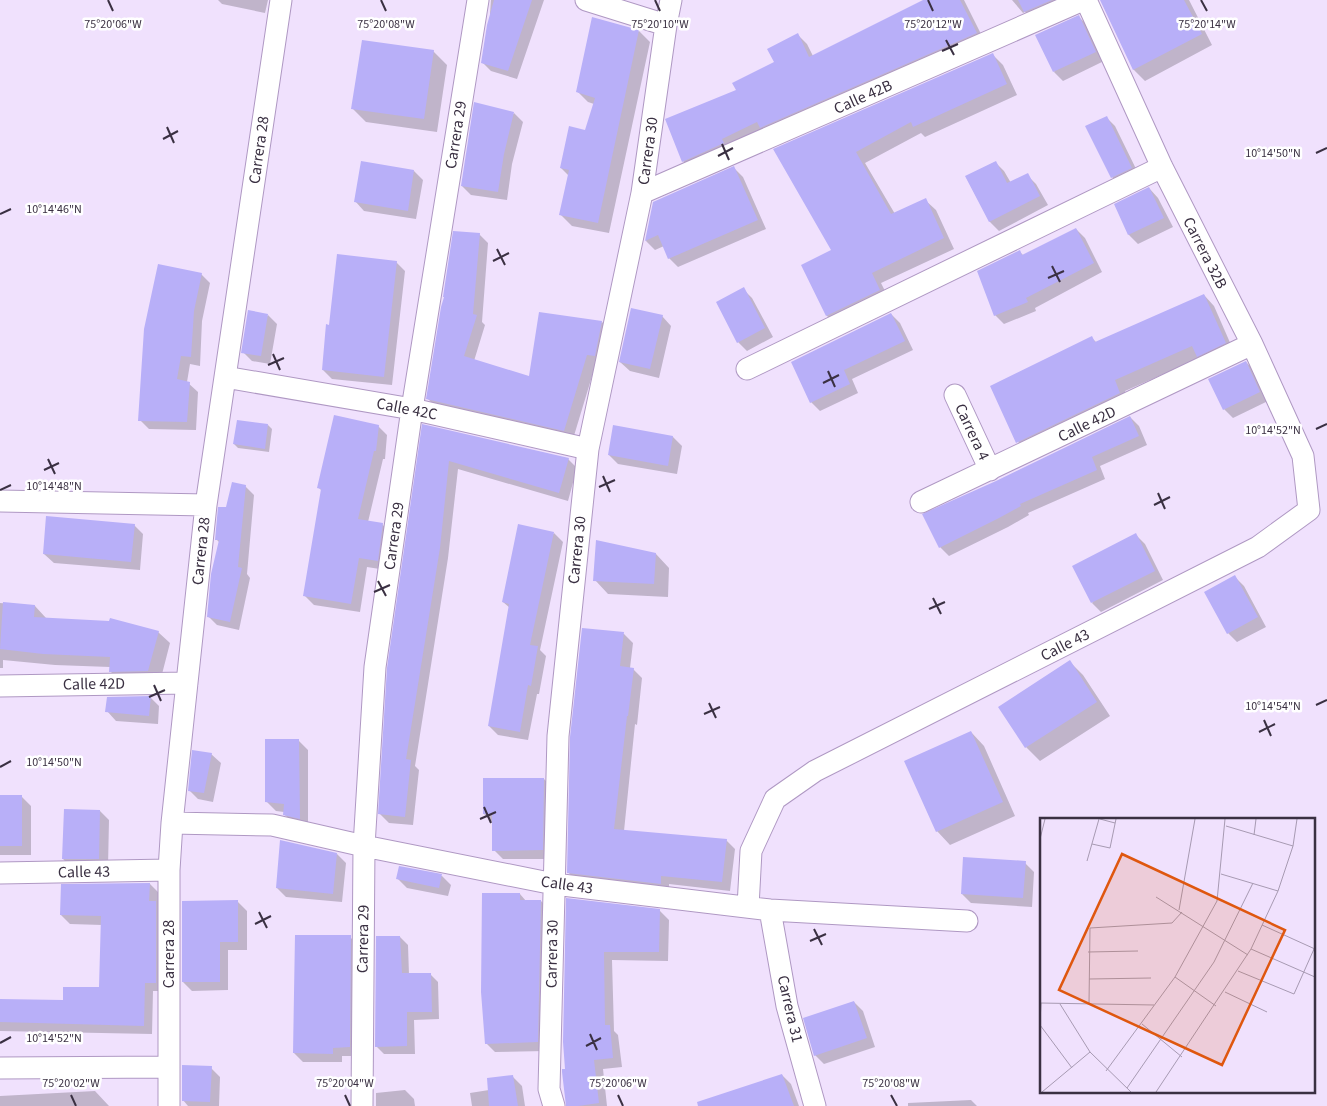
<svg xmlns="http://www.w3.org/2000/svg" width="1327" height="1106" font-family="'Source Sans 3',sans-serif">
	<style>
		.shadow { fill: #0003 }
		.building { fill: #b8aff8 }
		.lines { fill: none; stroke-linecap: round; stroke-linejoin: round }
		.street-casing { stroke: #af98c3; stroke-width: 23 }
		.street { stroke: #fff; stroke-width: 21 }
		.ticks { fill: none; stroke: #3a3042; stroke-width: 2 }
		.labels { text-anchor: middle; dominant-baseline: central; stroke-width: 5; stroke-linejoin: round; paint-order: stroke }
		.street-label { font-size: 16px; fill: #3a3042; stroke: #fff }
		.inset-road { fill: none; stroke: #a79ab2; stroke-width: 1 }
		.view { fill: #df570f; fill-opacity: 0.15; stroke: #df570f; stroke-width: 2.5 }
		.inset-edge { fill: none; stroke: #3a3042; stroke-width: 2.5 }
		.ticks-label { font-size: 12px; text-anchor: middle; fill: #3a3042; stroke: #fff; stroke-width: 5; stroke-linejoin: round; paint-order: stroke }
	</style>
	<rect width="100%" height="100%" fill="#f0e1fd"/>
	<!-- shadow -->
	<path class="shadow" d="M 218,0 L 268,0 L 265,13 L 222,4 Z
		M 491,0 L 544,0 L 517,79 L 491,71 L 482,62 L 491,15 L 490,14 Z
		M 925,0 L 964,0 L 985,42 L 692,170 L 683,161 L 737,91 L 775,63 L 798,35 L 807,44 L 813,56 Z
		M 1012,0 L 1081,0 L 1034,21 L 1025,12 L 1023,13 Z
		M 1101,0 L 1189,0 L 1212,45 L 1145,81 L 1134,70 Z
		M 1079,17 L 1088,26 L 1104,61 L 1063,81 L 1054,72 Z
		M 639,31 L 650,42 L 609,233 L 572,226 L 561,215 L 569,176 L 561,168 L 586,132 L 594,104 L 588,102 L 577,91 Z
		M 433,51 L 447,65 L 437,132 L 366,122 L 353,109 Z
		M 993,55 L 1003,65 L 1017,95 L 925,137 L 921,133 L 865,163 L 895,214 L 925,200 L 936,210 L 954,249 L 881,283 L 890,301 L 838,326 L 827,316 L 803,265 L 833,250 L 775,150 Z
		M 514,113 L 523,122 L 512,164 L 507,200 L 471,195 L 462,186 Z
		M 1106,117 L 1115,126 L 1140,177 L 1121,186 L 1112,177 Z
		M 995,162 L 1004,171 L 1011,183 L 1027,175 L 1036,184 L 1048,205 L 999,231 L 990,222 L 966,177 Z
		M 734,168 L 743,177 L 766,229 L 678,267 L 669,258 L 664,246 L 655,250 L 646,241 L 654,203 Z
		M 414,171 L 423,180 L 416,219 L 364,211 L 355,201 Z
		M 1149,188 L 1158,198 L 1173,227 L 1138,244 L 1129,235 L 1115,205 Z
		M 1076,229 L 1085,238 L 1102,272 L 1035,308 L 1036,311 L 1004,324 L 995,315 L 1020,252 L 1024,256 Z
		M 479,234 L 488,243 L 482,322 L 485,325 L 474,361 L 530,378 L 602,322 L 611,331 L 596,363 L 573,439 L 437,408 L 428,399 Z
		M 396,262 L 405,271 L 392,385 L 332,379 L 323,370 L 330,326 Z
		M 201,274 L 210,283 L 202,321 L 200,366 L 190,364 L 187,382 L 198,392 L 196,430 L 149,429 L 140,420 Z
		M 743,289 L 752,298 L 773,337 L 747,351 L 738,342 L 717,303 Z
		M 1204,295 L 1214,306 L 1235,354 L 1200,358 L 1125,391 L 1130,404 L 1028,452 L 1018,442 L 1092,338 L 1097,343 Z
		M 891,314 L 900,323 L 913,350 L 852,379 L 858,393 L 820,411 L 811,402 Z
		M 268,315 L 277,324 L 270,364 L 252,361 L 243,352 Z
		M 662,316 L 671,326 L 659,378 L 630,371 L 620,362 Z
		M 1246,362 L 1255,371 L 1268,401 L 1233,418 L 1224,409 Z
		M 1130,417 L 1139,426 L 1147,445 L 1100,466 L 1105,479 L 1028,513 L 1029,515 L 1008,527 L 949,556 L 940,547 L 996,482 Z
		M 268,425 L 272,429 L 269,452 L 238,448 L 234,444 Z
		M 378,426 L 387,435 L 385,459 L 383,459 L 368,522 L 382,524 L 391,534 L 386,570 L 367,567 L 360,612 L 314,605 L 305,596 L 322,491 L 318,487 Z
		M 424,426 L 568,459 L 577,468 L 568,501 L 458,469 L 448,558 L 415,766 L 419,770 L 413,825 L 389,823 L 380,814 Z
		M 673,437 L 682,446 L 677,474 L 618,464 L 609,455 Z
		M 245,486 L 254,495 L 247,574 L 250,578 L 239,630 L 217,625 L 208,616 L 220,543 L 216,539 L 227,509 Z
		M 134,525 L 143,534 L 140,570 L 54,563 L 44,554 Z
		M 554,533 L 563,542 L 540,650 L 546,656 L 539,694 L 537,694 L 528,740 L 498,735 L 489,726 L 510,608 L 503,602 Z
		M 1136,535 L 1145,544 L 1163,580 L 1101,612 L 1092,603 Z
		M 656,554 L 669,568 L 668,597 L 608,594 L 595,580 Z
		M 1235,577 L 1244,586 L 1266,627 L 1237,642 L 1228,633 Z
		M 0,603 L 35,606 L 46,618 L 158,632 L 170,643 L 160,682 L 122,683 L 110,671 L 110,667 L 55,665 L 3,660 L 3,668 L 0,668 Z
		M 583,629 L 624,634 L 633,643 L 630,668 L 633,669 L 642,678 L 637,725 L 635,724 L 624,831 L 726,840 L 735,849 L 730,891 L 669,884 L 669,893 L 577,882 L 568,872 Z
		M 1070,662 L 1083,675 L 1110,716 L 1040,761 L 1026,747 L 1000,707 Z
		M 150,697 L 159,706 L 158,724 L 116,721 L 107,711 Z
		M 971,732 L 984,746 L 1015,816 L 950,845 L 937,831 Z
		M 299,741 L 308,750 L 308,827 L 293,823 L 284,814 L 284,812 L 276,811 L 267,802 Z
		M 211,754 L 221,763 L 213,802 L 198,799 L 189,790 Z
		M 544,779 L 553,788 L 551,859 L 503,859 L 494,850 L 493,823 L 484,814 Z
		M 0,797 L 22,797 L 31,806 L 31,855 L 0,855 Z
		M 100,811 L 109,820 L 108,867 L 72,868 L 63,859 Z
		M 337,854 L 346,863 L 342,902 L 286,897 L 277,888 Z
		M 1025,863 L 1034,872 L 1032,907 L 971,903 L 962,894 Z
		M 442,876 L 451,885 L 448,896 L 407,888 L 398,879 Z
		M 150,884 L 159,893 L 158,904 L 165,911 L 165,991 L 153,991 L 152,1034 L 0,1031 L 0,1000 L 64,1001 L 100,989 L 102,925 L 70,924 L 61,915 Z
		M 520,894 L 526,901 L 541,901 L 550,910 L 546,1051 L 495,1052 L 486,1043 Z
		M 568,899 L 660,911 L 669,920 L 668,961 L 612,960 L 614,1031 L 618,1035 L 622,1067 L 603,1069 L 607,1106 L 567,1106 Z
		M 238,902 L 247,911 L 247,950 L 228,950 L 228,990 L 192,991 L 183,982 Z
		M 350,937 L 359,946 L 359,1056 L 342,1056 L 342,1062 L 303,1062 L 294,1053 Z
		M 400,937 L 408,945 L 409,975 L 430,974 L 438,982 L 439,1019 L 414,1020 L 415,1054 L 384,1054 L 376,1046 Z
		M 854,1002 L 863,1011 L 875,1047 L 824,1064 L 815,1055 Z
		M 211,1068 L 220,1077 L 219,1106 L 188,1106 L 183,1100 Z
		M 782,1075 L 791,1084 L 799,1106 L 740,1106 Z
		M 513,1077 L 522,1086 L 525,1106 L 472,1106 L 470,1093 L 489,1090 Z
		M 405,1090 L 414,1099 L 415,1106 L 376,1106 L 376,1093 Z
		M 95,1091 L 109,1106 L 0,1106 L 0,1096 Z
		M 971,1100 L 977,1106 L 908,1106 L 908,1103 Z"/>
	<!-- building -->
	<path class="building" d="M 494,0 L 532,0 L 508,71 L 481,63 L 487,25 Z
		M 923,0 L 960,0 L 977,33 L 760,128 L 757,122 L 722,139 L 724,143 L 682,162 L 665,119 L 736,90 L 732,83 L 774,62 L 767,49 L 798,33 L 809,57 Z
		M 1018,0 L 1052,0 L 1024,12 Z
		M 1100,0 L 1184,0 L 1202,34 L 1133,70 Z
		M 1079,15 L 1096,52 L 1053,72 L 1035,35 Z
		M 592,17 L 639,30 L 598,223 L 559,215 L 569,170 L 560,168 L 569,126 L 585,130 L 595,98 L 576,92 Z
		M 362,40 L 434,50 L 424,119 L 351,109 Z
		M 993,53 L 1007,84 L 913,127 L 911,122 L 856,152 L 891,214 L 926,198 L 944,238 L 872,273 L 880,290 L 826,316 L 801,265 L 831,250 L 773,149 Z
		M 474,102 L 514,112 L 504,154 L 498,192 L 461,186 Z
		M 1107,116 L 1132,168 L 1111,178 L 1085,126 Z
		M 361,161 L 414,170 L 408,211 L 354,202 Z
		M 996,161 L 1007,183 L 1028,173 L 1040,196 L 989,222 L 965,176 Z
		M 734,166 L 758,220 L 668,259 L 658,235 L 645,241 L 653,202 Z
		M 1149,187 L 1164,218 L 1128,235 L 1114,204 Z
		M 1076,228 L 1094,263 L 1026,298 L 1028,302 L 994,316 L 977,271 L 1020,250 L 1022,255 Z
		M 453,231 L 480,233 L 473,314 L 477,315 L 464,356 L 529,376 L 539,312 L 602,321 L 595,356 L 587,355 L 564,431 L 426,399 L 441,307 L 444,297 L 443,297 Z
		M 337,254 L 397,261 L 384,377 L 322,370 L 326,324 L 329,325 Z
		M 158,264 L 202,273 L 194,311 L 191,357 L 181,356 L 177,379 L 190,382 L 187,422 L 138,421 L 144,329 Z
		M 744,287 L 765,328 L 737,343 L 716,302 Z
		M 1204,294 L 1226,343 L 1197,357 L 1192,346 L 1115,380 L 1120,393 L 1016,443 L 990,386 L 1092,336 L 1095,342 Z
		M 631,308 L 663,315 L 650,369 L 619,362 Z
		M 248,310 L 268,314 L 261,356 L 241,353 Z
		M 891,313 L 905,341 L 844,370 L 850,384 L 810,403 L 791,362 Z
		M 1246,361 L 1260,392 L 1223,410 L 1208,379 Z
		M 334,415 L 379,425 L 376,451 L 374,451 L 358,519 L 383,523 L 378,561 L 359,558 L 351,604 L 303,596 L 321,489 L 317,488 Z
		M 1130,416 L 1139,436 L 1092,457 L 1097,470 L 1020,504 L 1021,506 L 999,518 L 939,548 L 922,514 L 996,481 Z
		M 237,420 L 268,424 L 265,449 L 233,444 Z
		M 422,424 L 569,458 L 559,493 L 449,461 L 440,548 L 406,759 L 411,760 L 405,817 L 378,814 L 387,668 Z
		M 613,425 L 673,436 L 668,466 L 608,455 Z
		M 232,482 L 246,485 L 238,567 L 242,568 L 230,622 L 207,617 L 211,574 L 219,540 L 215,540 L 218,507 L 226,507 Z
		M 46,516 L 135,524 L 131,562 L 43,554 Z
		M 518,524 L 554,532 L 530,645 L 538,646 L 531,686 L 528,685 L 520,732 L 488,726 L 509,604 L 502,602 Z
		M 1136,533 L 1155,571 L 1091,603 L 1072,566 Z
		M 596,540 L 656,553 L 654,584 L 593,581 Z
		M 1235,575 L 1258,617 L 1227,634 L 1204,592 Z
		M 3,602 L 35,605 L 34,617 L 109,621 L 110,618 L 159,631 L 148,671 L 109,672 L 110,657 L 43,654 L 0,649 Z
		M 582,628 L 624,632 L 620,666 L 634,668 L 628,716 L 627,716 L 614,829 L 727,839 L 722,882 L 661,876 L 661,884 L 567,873 L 570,737 Z
		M 1070,660 L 1097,702 L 1025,748 L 998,707 Z
		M 151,696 L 149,716 L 105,712 L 107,697 Z
		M 971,731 L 1003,802 L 936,832 L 904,761 Z
		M 265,739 L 299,739 L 300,819 L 283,815 L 284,804 L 265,802 Z
		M 192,750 L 212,753 L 204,793 L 188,791 Z
		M 483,778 L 544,778 L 543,850 L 492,851 L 492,814 L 483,814 Z
		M 0,795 L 22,795 L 22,846 L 0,846 Z
		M 64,809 L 100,810 L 99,859 L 62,859 Z
		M 280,840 L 337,853 L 333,894 L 276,888 Z
		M 963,857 L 1026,861 L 1023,898 L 961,894 Z
		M 399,866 L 442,874 L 439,888 L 396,879 Z
		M 150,883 L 149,901 L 156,901 L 156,983 L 145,983 L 144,1026 L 0,1022 L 0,999 L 63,1000 L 63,987 L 99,987 L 101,916 L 60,915 L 61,884 Z
		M 482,893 L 520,893 L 520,900 L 541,900 L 538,1042 L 485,1044 L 481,992 Z
		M 566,898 L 660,909 L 659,952 L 604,952 L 605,1025 L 610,1025 L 613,1058 L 594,1060 L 599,1103 L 578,1106 L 566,1106 L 562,1072 L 562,1069 L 565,1069 L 563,1042 Z
		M 238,900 L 238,942 L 220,942 L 220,982 L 182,982 L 182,901 Z
		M 295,935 L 351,935 L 350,1047 L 333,1048 L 333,1054 L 293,1053 Z
		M 376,936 L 400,936 L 402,973 L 431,973 L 432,1012 L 407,1012 L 407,1046 L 375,1047 Z
		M 854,1001 L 867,1038 L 814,1056 L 803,1018 Z
		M 182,1065 L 212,1066 L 210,1102 L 182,1101 Z
		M 782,1074 L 794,1106 L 698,1106 L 697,1102 Z
		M 513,1075 L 518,1106 L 489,1106 L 487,1078 Z"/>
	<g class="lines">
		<defs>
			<path id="street" d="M 586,0 L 666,25
				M 642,193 L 1083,0
				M 747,369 L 1162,167
				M 225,377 L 412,409 L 588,449
				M 955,395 L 990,470
				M 0,501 L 206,505
				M 921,502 L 1252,344
				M 0,686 L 187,683
				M 172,823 L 272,825 L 364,846 L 554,884 L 770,910 L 967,921
				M 0,873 L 169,870
				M 748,907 L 751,851 L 775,799 L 815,771 L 1258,547 L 1309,510 L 1303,456 L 1252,344 L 1162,167 L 1086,0
				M 770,910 L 787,1006 L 815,1106
				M 0,1068 L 169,1067
				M 169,1106 L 169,870 L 172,823 L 206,505 L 281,0
				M 362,1106 L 364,846 L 375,667 L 412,409 L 478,0
				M 554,1106 L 549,1089 L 558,736 L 588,449 L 642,193 L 666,25 L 671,0"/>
		</defs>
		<!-- street casing -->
		<use href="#street" class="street-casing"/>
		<!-- street -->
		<use href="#street" class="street"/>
	</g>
	<!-- ticks -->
	<path class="ticks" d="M 108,0 L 113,11M 381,0 L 386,11M 655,0 L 660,11M 928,0 L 933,11M 1201,0 L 1207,11M 946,40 L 954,55M 942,51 L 958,44M 167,127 L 174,143M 163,139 L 178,131M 722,144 L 729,160M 1316,153 L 1327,148M 718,156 L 733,148M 0,214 L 11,209M 497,249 L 505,265M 493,261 L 509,253M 1052,266 L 1060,282M 1048,278 L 1064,271M 273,354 L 280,370M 268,365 L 284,358M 828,371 L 835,387M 823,383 L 839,375M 1316,429 L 1327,424M 48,459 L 55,474M 44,470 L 59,463M 603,476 L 610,492M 599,487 L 615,480M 0,490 L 11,485M 1158,493 L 1165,509M 1154,505 L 1170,497M 378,581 L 386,596M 374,592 L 390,585M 933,598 L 941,614M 929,609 L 945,602M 154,685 L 161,701M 149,697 L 165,690M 709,703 L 716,718M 1316,705 L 1327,700M 704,714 L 720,707M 1264,720 L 1271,736M 1259,732 L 1275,724M 0,767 L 11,761M 484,807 L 491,823M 480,819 L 496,812M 259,912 L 267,928M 255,924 L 271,916M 814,929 L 822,945M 810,941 L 826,934M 590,1034 L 597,1050M 0,1043 L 11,1037M 586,1046 L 601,1038M 71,1095 L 76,1106M 345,1095 L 350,1106M 618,1095 L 623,1106M 891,1095 L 897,1106"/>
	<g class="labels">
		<!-- street labels -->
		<g class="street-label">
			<text transform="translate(863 97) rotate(-24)">Calle 42B</text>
			<text transform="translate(456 135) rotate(-81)">Carrera 29</text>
			<text transform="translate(259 150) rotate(-82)">Carrera 28</text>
			<text transform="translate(648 151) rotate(-82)">Carrera 30</text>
			<text transform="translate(1205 253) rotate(63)">Carrera 32B</text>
			<text transform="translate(407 409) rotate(11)">Calle 42C</text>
			<text transform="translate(1087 424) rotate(-26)">Calle 42D</text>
			<text transform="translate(972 432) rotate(65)">Carrera 4</text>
			<text transform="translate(394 536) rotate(-82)">Carrera 29</text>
			<text transform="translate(577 550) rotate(-84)">Carrera 30</text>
			<text transform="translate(201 551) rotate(-84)">Carrera 28</text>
			<text transform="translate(1065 645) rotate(-27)">Calle 43</text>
			<text transform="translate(94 684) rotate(-1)">Calle 42D</text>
			<text transform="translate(84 872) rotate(-1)">Calle 43</text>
			<text transform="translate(567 885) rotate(8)">Calle 43</text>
			<text transform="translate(363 939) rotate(-89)">Carrera 29</text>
			<text transform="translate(169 954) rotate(-90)">Carrera 28</text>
			<text transform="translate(552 954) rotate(-89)">Carrera 30</text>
			<text transform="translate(790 1009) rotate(77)">Carrera 31</text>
		</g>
	</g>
	<!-- overview -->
	<g transform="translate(1040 818)">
		<rect width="275" height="275" fill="#f0e1fd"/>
		<path class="inset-road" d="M 60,1 L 75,5M 186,8 L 253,28M 214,17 L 216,1M 0,21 L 5,1M 52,26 L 70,30 L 76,1M 47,43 L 59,1M 181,56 L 238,73M 116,79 L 208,137M 139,92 L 155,1M 222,107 L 275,131M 211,131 L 275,159M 48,134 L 98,133M 198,153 L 254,176 L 274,131M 135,159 L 176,188M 49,161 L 111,160M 185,174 L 227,194M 0,185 L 114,187M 49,185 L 50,110 L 132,105 L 142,94M 20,186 L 50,234 L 91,274M 0,204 L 1,185M 102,206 L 142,239M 0,207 L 32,250M 66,253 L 135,159 L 177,83 L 185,1M 87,270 L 174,144 L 213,65M 2,274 L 50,234M 116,274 L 211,131 L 238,73 L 253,28 L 257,1"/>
		<path class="view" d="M 82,36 L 245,112 L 182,247 L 19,172 Z"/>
		<rect width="275" height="275" class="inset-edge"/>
	</g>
	<g class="ticks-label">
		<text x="113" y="28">75°20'06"W</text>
		<text x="386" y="28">75°20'08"W</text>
		<text x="660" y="28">75°20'10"W</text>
		<text x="933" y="28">75°20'12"W</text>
		<text x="1207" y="28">75°20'14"W</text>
		<text x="1273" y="157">10°14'50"N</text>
		<text x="54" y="213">10°14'46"N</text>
		<text x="1273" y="434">10°14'52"N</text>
		<text x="54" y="490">10°14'48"N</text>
		<text x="1273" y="710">10°14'54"N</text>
		<text x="54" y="766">10°14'50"N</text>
		<text x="54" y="1042">10°14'52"N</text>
		<text x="618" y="1087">75°20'06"W</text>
		<text x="891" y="1087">75°20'08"W</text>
		<text x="71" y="1087">75°20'02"W</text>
		<text x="345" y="1087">75°20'04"W</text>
	</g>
</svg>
